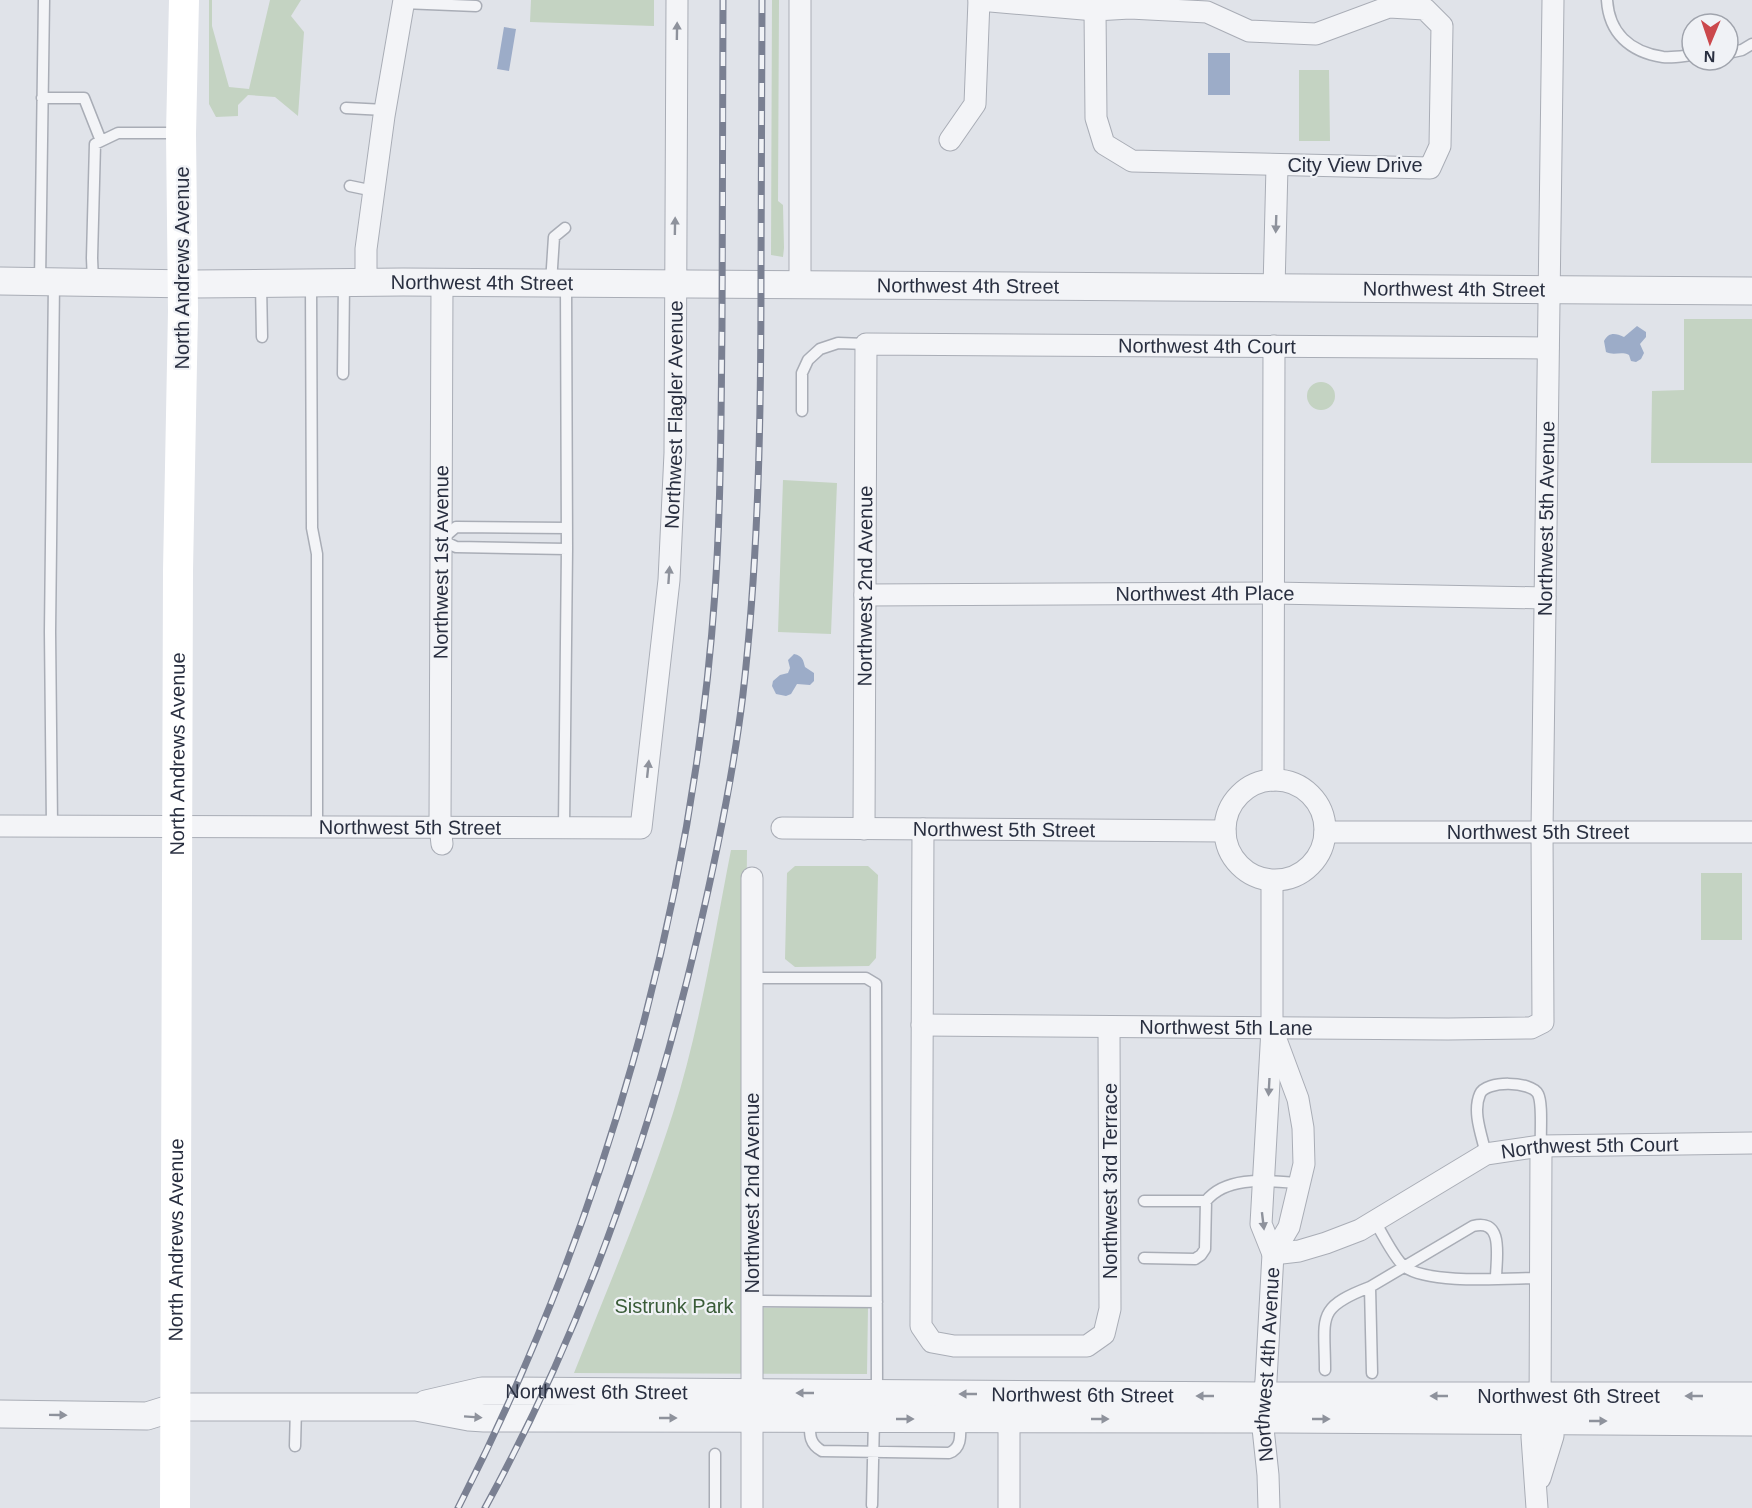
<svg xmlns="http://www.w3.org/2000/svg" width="1752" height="1508" font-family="Arial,sans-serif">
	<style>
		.green { fill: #c4d3c2 }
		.water { fill: #9cacc8 }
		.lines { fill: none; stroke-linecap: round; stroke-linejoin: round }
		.service-casing { stroke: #a9adb6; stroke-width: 13 }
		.minor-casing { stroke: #a9adb6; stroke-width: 23 }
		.tertiary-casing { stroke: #a9adb6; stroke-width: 29 }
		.service { stroke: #f3f4f7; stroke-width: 10 }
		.minor { stroke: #f3f4f7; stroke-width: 21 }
		.tertiary { stroke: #f3f4f7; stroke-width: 27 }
		.secondary { stroke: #fff; stroke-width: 30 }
		.rail-casing { stroke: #7a8092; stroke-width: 7 }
		.rail { stroke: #f0f2f6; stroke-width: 4.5; stroke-dasharray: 14; stroke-linecap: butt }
		.oneway { fill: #8e929c }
		.labels { text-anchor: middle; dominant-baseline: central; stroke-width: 4.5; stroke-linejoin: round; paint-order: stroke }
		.street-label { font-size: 20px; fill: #292f40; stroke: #f0f2f6 }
		.park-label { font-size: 20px; fill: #395b37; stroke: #f0f2f6 }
	</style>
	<rect width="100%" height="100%" fill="#e0e3e9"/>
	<!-- green -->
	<path class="green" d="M 209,0 L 212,0 L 212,26 L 229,87 L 249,89 L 270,0 L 301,0 L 291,16 L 304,32 L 298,116 L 275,97 L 248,95 L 238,105 L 238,116 L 216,117 L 209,104 Z
		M 531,0 L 654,0 L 654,26 L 530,22 Z
		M 772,0 L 779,0 L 778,201 L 783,205 L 784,248 L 783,257 L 771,255 Z
		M 1299,70 L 1329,70 L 1330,141 L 1299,141 Z
		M 1684,319 L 1752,319 L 1752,463 L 1651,463 L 1652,391 L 1684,390 Z
		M1307 396a14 14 0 1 1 28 0a14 14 0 1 1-28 0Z
		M 783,480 L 837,483 L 831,634 L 778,632 Z
		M 731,850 L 747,850 L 742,1308 L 868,1307 L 867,1374 L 574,1373 C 608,1287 645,1201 673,1113 C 700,1027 714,937 731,850 Z
		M 795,866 L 868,866 L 878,875 L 876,958 L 869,966 L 795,967 L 785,959 L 787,873 Z
		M 1701,873 L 1742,873 L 1742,940 L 1701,940 Z"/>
	<!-- water -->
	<path class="water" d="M 504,27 L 516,29 L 509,71 L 497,69 Z
		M 1208,53 L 1230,53 L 1230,95 L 1208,95 Z
		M 1637,326 L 1646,332 L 1646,337 L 1640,344 L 1644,353 L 1641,359 L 1636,362 L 1631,361 L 1629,355 C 1621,351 1614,356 1606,352 L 1604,341 C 1609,332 1615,333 1624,337 Z
		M 794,654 C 803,656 803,660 805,667 L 814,673 L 814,681 L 810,685 L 797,684 L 791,694 L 786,696 L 776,694 L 772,686 L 773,681 L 780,675 L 788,673 L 790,668 L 788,660 Z"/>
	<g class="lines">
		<defs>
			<path id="service" d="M 1607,0 C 1609,33 1630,52 1663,57 C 1672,58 1683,56 1692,55
				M 403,3 L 476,6
				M 1728,53 L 1742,50 L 1752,44
				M 42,98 L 84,98 L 101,141
				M 346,108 L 385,110
				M 350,186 L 374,191
				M 40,281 L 44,0
				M 93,282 L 92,258 L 95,144 L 118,133 L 178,133
				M 551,283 L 554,237 L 565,228
				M 261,284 L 262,337
				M 311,284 L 312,528 L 317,554 L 317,826
				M 343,374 L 344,283
				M 802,411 L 802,373 L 808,360 L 820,349 L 838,343 L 866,344
				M 567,528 L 456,527 L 441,540 L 456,547 L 567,549
				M 52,826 L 50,632 L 54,282
				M 564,828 L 567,549 L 566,284
				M 752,978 L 866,978 L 876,984 L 877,1393
				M 1486,1154 C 1482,1136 1472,1112 1480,1094 C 1486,1080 1531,1081 1538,1094 C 1543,1104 1540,1133 1541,1146
				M 1144,1201 L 1206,1201 C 1227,1175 1269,1181 1298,1183
				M 1375,1221 C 1381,1232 1396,1261 1405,1267 C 1430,1285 1509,1278 1541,1278
				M 1144,1258 L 1195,1259 L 1201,1255 L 1205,1249 L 1206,1201
				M 752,1301 L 877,1302
				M 1325,1370 C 1325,1317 1315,1308 1370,1287
				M 1372,1373 L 1370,1287 L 1473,1226 C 1505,1218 1496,1259 1496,1278
				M 810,1420 C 810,1433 808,1443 822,1451 L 949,1453 C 963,1448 960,1433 960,1419
				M 295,1446 L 296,1407
				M 872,1505 L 874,1419
				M 715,1508 L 715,1454"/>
			<g id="minor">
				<path d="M 800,0 L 800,286"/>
				<path d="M 979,0 L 1095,10"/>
				<path d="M 1389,7 L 1425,9 L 1442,26 L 1440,146 L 1430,168 L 1132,161 L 1104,144 L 1096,118 L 1095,10 L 1130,8 L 1207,12 L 1249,31 L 1316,34 Z"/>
				<path d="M 950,140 L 975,104 L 979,0"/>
				<path d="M 366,283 L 366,249 L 384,116 L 404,0"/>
				<path d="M 1274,289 L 1277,166"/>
				<path id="s1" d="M 865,595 L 1273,593 L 1545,598"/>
				<path d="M 1273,780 L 1274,346"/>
				<circle cx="1275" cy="830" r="50"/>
				<path id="s2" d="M 0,826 L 641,828 L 669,580 L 675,453 L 677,0"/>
				<path id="s3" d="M 782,828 L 1225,831"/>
				<path id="s4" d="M 864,829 L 866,344 L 1548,348"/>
				<path d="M 923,829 L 921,1326 L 932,1342 L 954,1346 L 1087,1346 L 1104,1334 L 1110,1309 L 1109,1027"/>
				<path id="s5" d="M 1325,832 L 1752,832"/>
				<path id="s6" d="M 442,844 L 440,826 L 442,282"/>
				<path d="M 752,878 L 752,1508"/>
				<path id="s7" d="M 922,1025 L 1448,1029 L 1531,1028 L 1543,1022 L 1542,832 L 1553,0"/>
				<path id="s8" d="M 1273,1254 L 1299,1251 L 1326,1243 L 1360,1230 L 1486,1154 L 1541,1146 L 1752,1143"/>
				<path d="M 1273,1254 L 1289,1227 L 1304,1164 L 1303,1128 L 1298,1099 L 1275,1037"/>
				<path d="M 1540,1421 L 1553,1436 L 1540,1478"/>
				<path d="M 1009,1508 L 1009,1419"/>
				<path id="s9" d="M 1269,1508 L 1268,1475 L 1262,1419 L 1266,1380 L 1273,1254 L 1261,1224 L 1272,1029 L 1272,881"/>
				<path d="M 1537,1508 L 1532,1437 L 1540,1421 L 1541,1146"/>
			</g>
			<g id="tertiary">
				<path id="s10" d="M 0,281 L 193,284 L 403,282 L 1752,291"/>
				<path id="s11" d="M 426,1404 L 482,1391 L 496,1391 L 1263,1396 L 1752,1396"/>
				<path d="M 0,1414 L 147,1416 L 176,1407 L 416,1407 L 469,1417 L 484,1418 L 1279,1419 L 1752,1422"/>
			</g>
		</defs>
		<!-- service casing -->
		<use href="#service" class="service-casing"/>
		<!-- minor casing -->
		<use href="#minor" class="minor-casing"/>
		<!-- tertiary casing -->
		<use href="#tertiary" class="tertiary-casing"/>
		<!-- service -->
		<use href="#service" class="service"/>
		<!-- minor -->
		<use href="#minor" class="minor"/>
		<!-- tertiary -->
		<use href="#tertiary" class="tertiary"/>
		<!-- secondary -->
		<path class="secondary" id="s12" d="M 175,1508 L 178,571 L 183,311 L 181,134 L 184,0"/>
		<defs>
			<path id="rail" d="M 458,1508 C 603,1224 693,910 715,592 C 721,504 721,415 722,327 C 723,218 723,109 723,0
				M 485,1508 C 582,1331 651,1136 697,939 C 716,858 733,777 743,694 C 759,554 761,414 761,273 C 761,182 762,91 762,0"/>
		</defs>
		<!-- rail casing -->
		<use href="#rail" class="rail-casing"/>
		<!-- rail -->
		<use href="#rail" class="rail"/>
	</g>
	<!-- one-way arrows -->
	<defs><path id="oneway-solid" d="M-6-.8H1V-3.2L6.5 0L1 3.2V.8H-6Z" transform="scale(1.5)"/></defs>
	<g class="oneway">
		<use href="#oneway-solid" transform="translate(677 31) rotate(-89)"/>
		<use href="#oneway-solid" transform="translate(1276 224) rotate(92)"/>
		<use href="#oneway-solid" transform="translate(675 226) rotate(-89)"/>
		<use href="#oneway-solid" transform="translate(669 575) rotate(-86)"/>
		<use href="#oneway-solid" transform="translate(648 769) rotate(-84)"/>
		<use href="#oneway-solid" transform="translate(1269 1087) rotate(93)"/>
		<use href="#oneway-solid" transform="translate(1263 1221) rotate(83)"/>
		<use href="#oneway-solid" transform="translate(805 1393) rotate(-180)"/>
		<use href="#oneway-solid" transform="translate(968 1394) rotate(-180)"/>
		<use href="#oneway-solid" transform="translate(1205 1396) rotate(-180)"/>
		<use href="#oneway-solid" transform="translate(1439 1396) rotate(180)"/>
		<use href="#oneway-solid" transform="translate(1694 1396) rotate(-180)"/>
		<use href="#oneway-solid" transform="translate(58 1415) rotate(1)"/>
		<use href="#oneway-solid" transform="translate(473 1417) rotate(4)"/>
		<use href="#oneway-solid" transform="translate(668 1418)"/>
		<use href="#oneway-solid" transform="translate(905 1419)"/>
		<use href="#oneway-solid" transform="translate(1100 1419)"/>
		<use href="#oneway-solid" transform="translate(1321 1419)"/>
		<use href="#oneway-solid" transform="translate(1598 1421)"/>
	</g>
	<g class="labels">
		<!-- street labels -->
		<g class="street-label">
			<text x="1355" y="165">City View Drive</text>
			<text transform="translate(182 268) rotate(-90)">North Andrews Avenue</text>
			<text stroke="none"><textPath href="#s10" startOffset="482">Northwest 4th Street</textPath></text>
			<text stroke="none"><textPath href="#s10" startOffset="968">Northwest 4th Street</textPath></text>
			<text stroke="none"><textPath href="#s10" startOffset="1454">Northwest 4th Street</textPath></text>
			<text stroke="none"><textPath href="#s4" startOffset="826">Northwest 4th Court</textPath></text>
			<text stroke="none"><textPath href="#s2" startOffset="1056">Northwest Flagler Avenue</textPath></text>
			<text stroke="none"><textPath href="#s7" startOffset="1126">Northwest 5th Avenue</textPath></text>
			<text stroke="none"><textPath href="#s6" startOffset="282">Northwest 1st Avenue</textPath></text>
			<text stroke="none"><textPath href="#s4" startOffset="243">Northwest 2nd Avenue</textPath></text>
			<text stroke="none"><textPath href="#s1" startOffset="340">Northwest 4th Place</textPath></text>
			<text stroke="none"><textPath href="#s12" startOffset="754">North Andrews Avenue</textPath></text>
			<text stroke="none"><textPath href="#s2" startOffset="410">Northwest 5th Street</textPath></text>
			<text stroke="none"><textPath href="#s3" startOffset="222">Northwest 5th Street</textPath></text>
			<text stroke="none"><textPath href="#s5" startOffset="213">Northwest 5th Street</textPath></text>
			<text stroke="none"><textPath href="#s7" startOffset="304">Northwest 5th Lane</textPath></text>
			<text stroke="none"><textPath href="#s8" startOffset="342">Northwest 5th Court</textPath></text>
			<text transform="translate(1110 1181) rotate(-90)">Northwest 3rd Terrace</text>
			<text transform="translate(752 1193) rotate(-90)">Northwest 2nd Avenue</text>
			<text stroke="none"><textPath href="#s12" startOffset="268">North Andrews Avenue</textPath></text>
			<text stroke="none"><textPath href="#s9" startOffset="144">Northwest 4th Avenue</textPath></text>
			<text stroke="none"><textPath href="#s11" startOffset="172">Northwest 6th Street</textPath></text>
			<text stroke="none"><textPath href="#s11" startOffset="658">Northwest 6th Street</textPath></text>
			<text stroke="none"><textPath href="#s11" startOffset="1144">Northwest 6th Street</textPath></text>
		</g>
		<!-- park labels -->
		<g class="park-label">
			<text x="674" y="1306">Sistrunk Park</text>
		</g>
	</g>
	<!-- north arrow -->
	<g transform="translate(1710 42) rotate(182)"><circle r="28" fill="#f0f2f6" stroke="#a0a4ad" stroke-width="1.5"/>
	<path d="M0-4.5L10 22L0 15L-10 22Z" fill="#cb484c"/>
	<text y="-9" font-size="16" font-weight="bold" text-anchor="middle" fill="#292f40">N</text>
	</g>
</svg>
